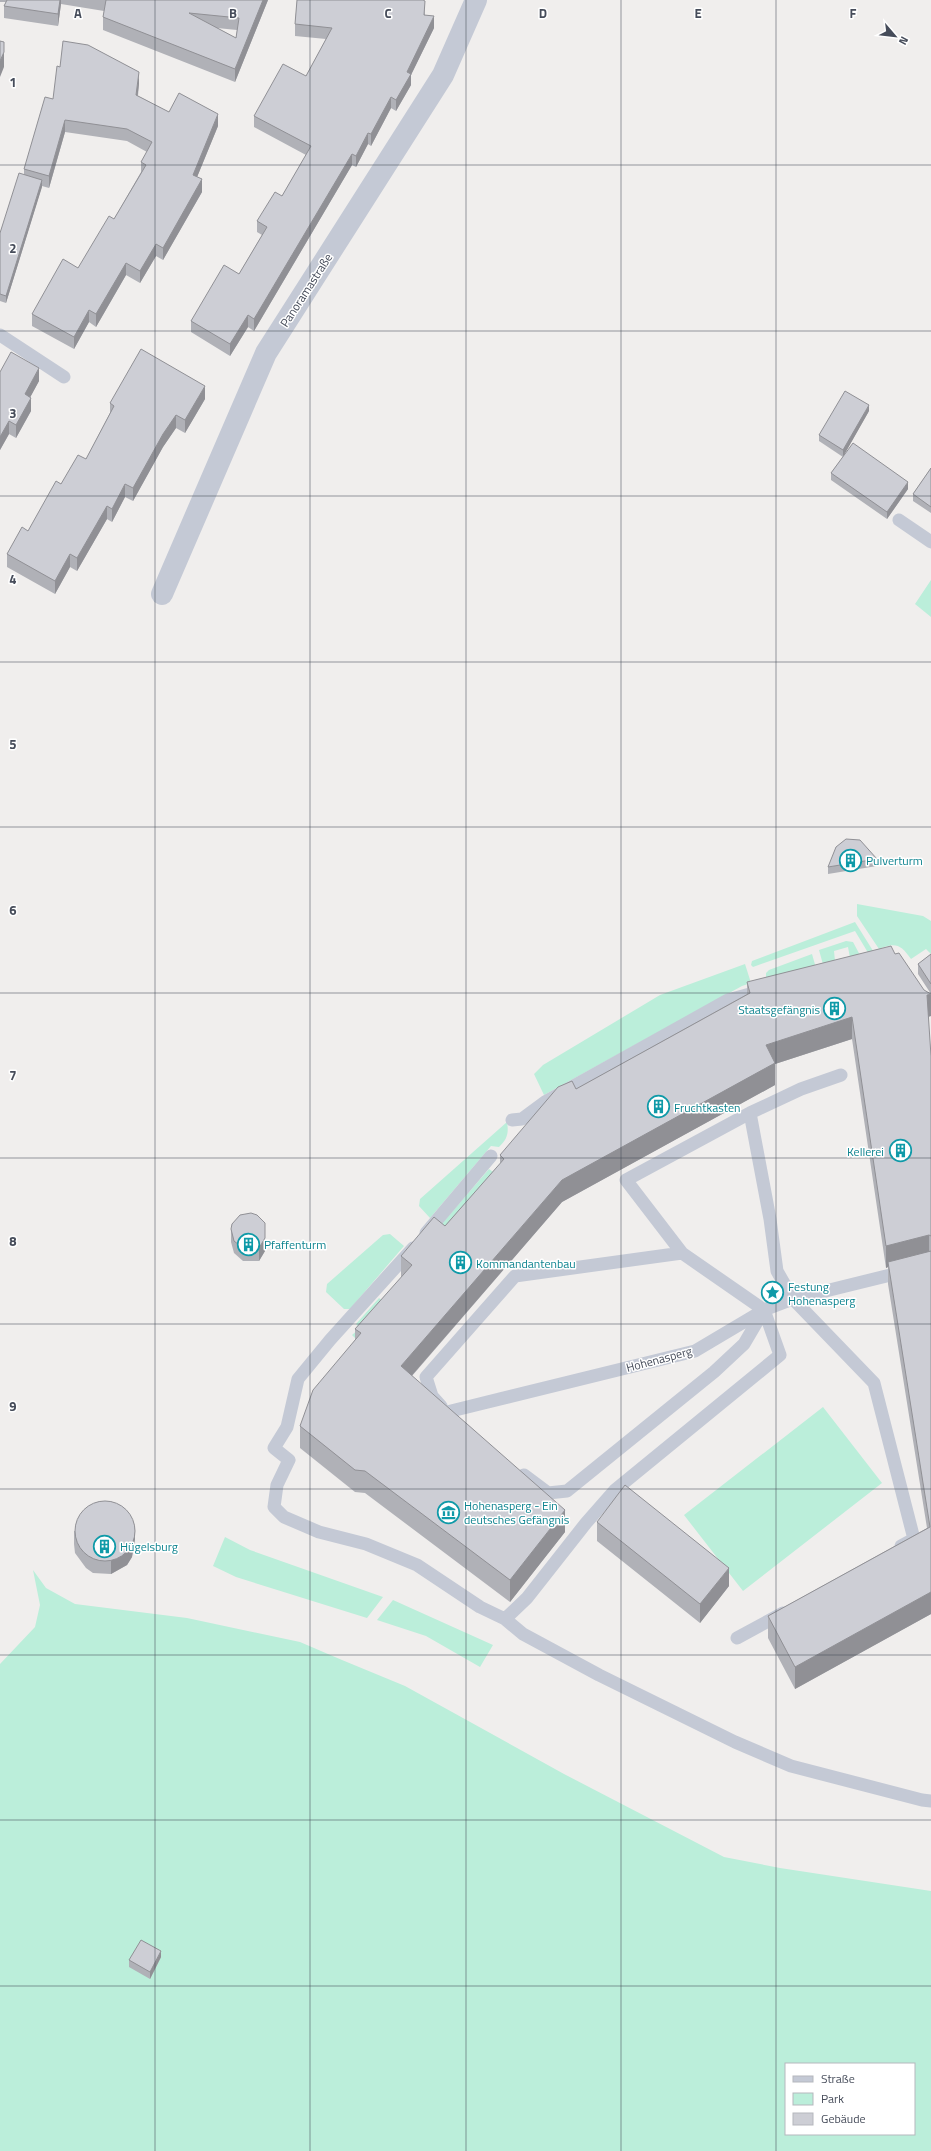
<svg xmlns="http://www.w3.org/2000/svg" width="931" height="2151" font-family="'Titillium Web',sans-serif">
	<style>
		.green { fill: #bbeeda; fill-rule: evenodd }
		.lines { fill: none; stroke-linecap: round; stroke-linejoin: round }
		.lane { stroke: #c4c9d5; stroke-width: 13 }
		.street { stroke: #c4c9d5; stroke-width: 22 }
		.wall { fill: #b0b1b7; fill-rule: evenodd }
		.shaded-wall { fill: #909095 }
		.building { fill: #cdced5; stroke: #909095; fill-rule: evenodd }
		.grid { fill: none; stroke: #464c5a; stroke-width: 1; stroke-opacity: 0.55 }
		.labels { text-anchor: middle; dominant-baseline: central; stroke-width: 3; stroke-linejoin: round; paint-order: stroke }
		.street-label { font-size: 12px; fill: #464c5a; stroke: #fff }
		.culture-label { font-size: 12px; fill: #0d838f; stroke: #fff; text-anchor: start }
		.grid-label { font-size: 13px; text-anchor: middle; font-weight: bold; fill: #464c5a; stroke: #fff; stroke-width: 3; stroke-linejoin: round; paint-order: stroke }
	</style>
	<rect width="100%" height="100%" fill="#f0eeed"/>
	<!-- green -->
	<path class="green" d="M 931,580 L 931,617 L 915,604 Z
		M 857,904 L 923,916 L 931,921 L 931,954 L 926,949 L 911,959 C 901,945 896,942 879,949 L 857,916 Z
		M 855,922 L 875,954 L 870,956 L 855,931 L 753,967 L 751,965 L 752,961 Z
		M 846,941 L 853,942 L 861,957 L 850,958 L 848,947 L 834,951 L 835,961 L 824,968 L 819,950 Z
		M 812,954 L 816,968 L 766,980 L 766,973 L 769,970 Z
		M 745,964 L 751,983 L 742,986 L 544,1095 L 534,1074 L 543,1065 L 660,995 Z
		M 507,1122 C 509,1134 507,1139 499,1147 L 491,1146 L 430,1218 L 419,1206 L 420,1199 Z
		M 489,1169 L 500,1177 L 441,1245 L 426,1242 Z
		M 390,1234 L 404,1246 L 350,1309 L 344,1309 L 326,1292 L 327,1284 L 383,1235 Z
		M 379,1298 L 393,1309 L 356,1339 L 352,1335 L 360,1328 L 356,1324 Z
		M 823,1407 L 882,1483 L 743,1591 L 684,1515 Z
		M 225,1537 L 250,1550 L 383,1597 L 367,1618 L 236,1577 L 213,1566 Z
		M 33,1570 L 46,1588 L 75,1604 L 187,1618 L 300,1642 L 342,1660 L 405,1686 L 564,1774 L 724,1857 L 780,1868 L 931,1891 L 931,2151 L 0,2151 L 0,1664 L 35,1627 L 40,1605 ZM 786,2064 L 914,2064 L 914,2134 L 786,2134 Z
		M 393,1600 L 493,1645 L 480,1667 L 426,1636 L 377,1620 Z"/>
	<g class="lines">
		<!-- lane -->
		<path class="lane" d="M 0,335 L 64,377
			M 899,520 L 931,542
			M 750,1113 L 801,1089 L 841,1075
			M 512,1120 L 522,1119 L 545,1102 L 728,1000 L 761,991
			M 426,1233 L 491,1156
			M 413,1248 L 330,1340 L 298,1379 L 287,1427 L 274,1448 L 289,1460 L 277,1485 L 274,1507 L 284,1517 L 319,1532 L 366,1544 L 417,1565 L 480,1607 L 505,1619 L 523,1634 L 599,1675 L 735,1742 L 791,1766 L 922,1800 L 931,1801
			M 441,1406 L 432,1396 L 426,1377 L 515,1276 L 682,1253
			M 447,1412 L 695,1351 L 764,1310 L 793,1299 L 931,1265
			M 524,1475 L 548,1493 L 567,1491 L 714,1372 L 744,1344 L 764,1310
			M 505,1619 L 527,1598 L 586,1523 L 615,1490 L 780,1355 L 764,1310 L 682,1253 L 626,1180 L 750,1113 L 770,1219 L 777,1271 L 793,1299 L 874,1383 L 914,1539 L 901,1546
			M 737,1638 L 783,1613"/>
		<!-- street -->
		<path class="street" d="M 162,594 L 266,353 L 443,75 L 476,0"/>
	</g>
	<!-- wall -->
	<path class="wall" d="M 0,0 L 268,0 L 235,82 L 103,30 L 103,17 L 104,11 L 61,4 L 58,26 L 4,18 L 4,6 L 6,2 L 0,2 ZM 217,28 L 237,30 L 236,38 Z
		M 297,0 L 423,0 L 425,15 L 434,28 L 411,75 L 411,85 L 396,111 L 391,108 L 371,146 L 368,144 L 356,167 L 352,165 L 254,331 L 248,327 L 230,356 L 191,332 L 191,321 L 239,274 L 262,235 L 257,232 L 257,221 L 282,196 L 306,155 L 254,127 L 254,116 L 306,76 L 326,39 L 295,36 L 295,24 Z
		M 139,84 L 138,96 L 169,112 L 218,126 L 197,177 L 202,192 L 163,260 L 156,256 L 140,283 L 126,275 L 96,327 L 89,322 L 74,349 L 32,326 L 32,314 L 78,268 L 114,219 L 141,172 L 141,162 L 147,152 L 127,141 L 65,132 L 49,188 L 42,186 L 6,303 L 0,301 L 0,233 L 24,175 L 24,169 L 53,99 Z
		M 0,372 L 39,381 L 30,397 L 31,411 L 16,438 L 9,434 L 0,450 Z
		M 205,399 L 185,433 L 176,428 L 163,447 L 133,501 L 125,497 L 112,522 L 107,519 L 77,571 L 70,567 L 55,594 L 7,567 L 7,554 L 28,531 L 61,484 L 86,459 L 110,413 L 110,403 Z
		M 869,411 L 843,456 L 908,489 L 887,519 L 831,480 L 831,473 L 843,457 L 819,441 L 819,435 Z
		M 931,468 L 931,513 L 913,501 L 913,494 Z
		M 877,859 L 877,866 L 828,874 L 828,867 Z
		M 931,954 L 931,994 L 918,974 L 918,964 Z
		M 747,982 L 931,1016 L 928,1017 L 931,1056 L 931,1614 L 795,1689 L 768,1638 L 768,1616 L 927,1528 L 888,1284 L 888,1267 L 886,1268 L 852,1039 L 775,1064 L 775,1085 L 562,1202 L 412,1376 L 565,1532 L 510,1602 L 365,1493 L 355,1492 L 300,1448 L 300,1426 L 355,1340 L 355,1329 L 401,1278 L 401,1256 L 445,1226 L 500,1164 L 500,1155 L 576,1089 L 747,994 Z
		M 231,1229 L 265,1251 L 259,1261 L 243,1261 L 234,1253 L 231,1242 Z
		M 597,1522 L 729,1586 L 700,1623 L 597,1541 Z
		M 74,1531 L 135,1539 L 132,1557 L 127,1565 L 111,1574 L 93,1573 L 86,1568 L 75,1553 L 74,1544 Z
		M 161,1957 L 150,1979 L 129,1967 L 129,1960 Z"/>
	<!-- shaded-wall -->
	<path class="shaded-wall" d="M 60,0 L 61,0 L 61,4 L 58,26 L 58,14 Z
		M 263,0 L 268,0 L 235,82 L 235,69 Z
		M 434,16 L 434,28 L 411,75 L 411,85 L 396,111 L 396,100 L 407,72 Z
		M 4,52 L 4,67 L 0,77 L 0,61 Z
		M 139,72 L 139,84 L 136,107 L 136,95 Z
		M 391,97 L 391,108 L 371,146 L 371,134 Z
		M 218,114 L 218,126 L 193,187 L 193,175 Z
		M 65,120 L 65,132 L 49,188 L 49,176 Z
		M 368,133 L 368,144 L 356,167 L 356,156 Z
		M 352,154 L 352,165 L 254,331 L 254,319 Z
		M 202,179 L 202,192 L 163,260 L 163,248 Z
		M 42,180 L 42,187 L 6,303 L 6,296 Z
		M 156,244 L 156,256 L 140,283 L 140,271 Z
		M 126,263 L 126,275 L 96,327 L 96,314 Z
		M 89,310 L 89,322 L 74,349 L 74,337 Z
		M 248,315 L 248,327 L 230,356 L 230,344 Z
		M 39,368 L 39,381 L 25,407 L 25,394 Z
		M 205,386 L 205,399 L 185,433 L 185,420 Z
		M 31,398 L 31,411 L 16,438 L 16,425 Z
		M 869,405 L 869,411 L 843,457 L 843,450 Z
		M 176,415 L 176,428 L 163,447 L 133,501 L 133,488 L 163,434 Z
		M 9,421 L 9,434 L 0,450 L 0,437 Z
		M 908,482 L 908,489 L 887,519 L 887,512 Z
		M 125,484 L 125,497 L 112,522 L 112,509 Z
		M 107,506 L 107,519 L 77,571 L 77,558 Z
		M 70,554 L 70,567 L 55,594 L 55,581 Z
		M 931,994 L 931,1016 L 927,1017 L 927,995 Z
		M 852,1017 L 852,1039 L 775,1064 L 775,1085 L 562,1202 L 401,1388 L 401,1366 L 562,1180 L 766,1045 Z
		M 929,1235 L 929,1257 L 888,1262 L 888,1267 L 886,1268 L 886,1246 Z
		M 265,1238 L 265,1251 L 259,1261 L 259,1248 Z
		M 565,1510 L 565,1532 L 510,1602 L 510,1580 Z
		M 135,1527 L 135,1539 L 132,1557 L 127,1565 L 111,1574 L 111,1561 Z
		M 729,1568 L 729,1586 L 700,1623 L 700,1604 Z
		M 931,1592 L 931,1614 L 795,1689 L 795,1667 Z
		M 161,1951 L 161,1957 L 150,1979 L 150,1972 Z"/>
	<!-- building -->
	<path class="building" d="M 7,0 L 60,0 L 58,14 L 4,6 Z
		M 106,0 L 263,0 L 235,69 L 103,17 ZM 189,13 L 239,18 L 236,38 Z
		M 297,0 L 423,0 L 425,1 L 424,15 L 434,16 L 407,72 L 411,74 L 396,100 L 391,97 L 371,134 L 368,133 L 356,156 L 352,154 L 254,319 L 248,315 L 230,344 L 191,321 L 224,265 L 239,274 L 267,227 L 257,221 L 275,192 L 282,196 L 311,146 L 254,116 L 283,64 L 306,76 L 332,28 L 295,24 Z
		M 0,41 L 4,42 L 4,52 L 0,61 Z
		M 63,41 L 88,45 L 139,72 L 136,95 L 169,112 L 179,93 L 218,114 L 193,175 L 202,179 L 163,248 L 156,244 L 140,271 L 126,263 L 96,314 L 89,310 L 74,337 L 32,314 L 63,259 L 78,268 L 109,216 L 114,219 L 146,165 L 141,162 L 152,142 L 127,129 L 65,120 L 49,176 L 24,169 L 45,97 L 53,99 L 57,66 L 60,67 Z
		M 19,173 L 42,180 L 6,296 L 0,294 L 0,233 Z
		M 141,349 L 205,386 L 185,420 L 176,415 L 163,434 L 133,488 L 125,484 L 112,509 L 107,506 L 77,558 L 70,554 L 55,581 L 7,554 L 22,527 L 28,531 L 56,481 L 61,484 L 78,455 L 86,459 L 114,406 L 110,403 Z
		M 11,352 L 39,368 L 25,394 L 31,398 L 16,425 L 9,421 L 0,437 L 0,372 Z
		M 845,391 L 869,405 L 843,450 L 819,435 Z
		M 853,443 L 908,482 L 887,512 L 831,473 Z
		M 931,468 L 931,507 L 913,494 Z
		M 846,839 L 860,840 L 877,859 L 828,867 L 836,847 Z
		M 891,946 L 895,954 L 899,953 L 924,990 L 931,994 L 927,995 L 931,1056 L 931,1236 L 929,1235 L 886,1246 L 852,1017 L 766,1045 L 775,1063 L 562,1180 L 401,1366 L 565,1510 L 510,1580 L 365,1471 L 355,1470 L 300,1426 L 313,1390 L 361,1333 L 355,1329 L 412,1265 L 401,1256 L 434,1217 L 445,1226 L 504,1159 L 500,1155 L 558,1087 L 572,1081 L 576,1089 L 750,993 L 747,982 Z
		M 931,954 L 931,984 L 918,964 Z
		M 251,1213 L 257,1215 L 265,1223 L 265,1238 L 259,1248 L 243,1248 L 234,1241 L 231,1229 L 232,1224 L 240,1215 Z
		M 931,1251 L 931,1592 L 795,1667 L 768,1616 L 930,1527 L 888,1262 Z
		M 625,1485 L 729,1568 L 700,1604 L 597,1522 Z
		M75 1531a30 30 0 1 1 60 0a30 30 0 1 1-60 0Z
		M 141,1940 L 161,1951 L 150,1972 L 129,1960 Z"/>
	<!-- grid -->
	<path class="grid" d="M 155,0 L 155,2151M 310,0 L 310,2151M 466,0 L 466,2151M 621,0 L 621,2151M 776,0 L 776,2151M 0,165 L 931,165M 0,331 L 931,331M 0,496 L 931,496M 0,662 L 931,662M 0,827 L 931,827M 0,993 L 931,993M 0,1158 L 931,1158M 0,1324 L 931,1324M 0,1489 L 931,1489M 0,1655 L 931,1655M 0,1820 L 931,1820M 0,1986 L 931,1986"/>
	<!-- icons -->
	<defs>
		<symbol id="building-ring" viewBox="-11 -11 22 22"><circle r="9.5" fill="#fff" stroke="#0f9aa8" stroke-width="1.5"/><path d="M-4-6H4V6H1V3H-1V6H-4ZM-2.5-4.3h1.7v1.8h-1.7ZM.8-4.3h1.7v1.8H.8ZM-2.5-1h1.7V.8h-1.7ZM.8-1h1.7V.8H.8Z" fill="#0f9aa8"/></symbol>
		<symbol id="sight-ring" viewBox="-11 -11 22 22"><circle r="9.5" fill="#fff" stroke="#0f9aa8" stroke-width="1.5"/><path d="M0-6L1.8-2.2L6-1.7L2.9 1.2L3.7 5.4L0 3.3L-3.7 5.4L-2.9 1.2L-6-1.7L-1.8-2.2Z" fill="#0f9aa8"/></symbol>
		<symbol id="museum-ring" viewBox="-11 -11 22 22"><circle r="9.5" fill="#fff" stroke="#0f9aa8" stroke-width="1.5"/><path d="M0-6L6-3V-2H-6V-3ZM-5-1h2V3h-2ZM-1-1h2V3h-2ZM3-1h2V3H3ZM-6 4H6V6H-6Z" fill="#0f9aa8"/></symbol>
	</defs>
	<g fill-rule="evenodd">
		<use href="#building-ring" x="838" y="848" width="25" height="25"/>
		<use href="#building-ring" x="822" y="996" width="25" height="25"/>
		<use href="#building-ring" x="646" y="1094" width="25" height="25"/>
		<use href="#building-ring" x="888" y="1138" width="25" height="25"/>
		<use href="#building-ring" x="236" y="1232" width="25" height="25"/>
		<use href="#building-ring" x="448" y="1250" width="25" height="25"/>
		<use href="#sight-ring" x="760" y="1280" width="25" height="25"/>
		<use href="#museum-ring" x="436" y="1500" width="25" height="25"/>
		<use href="#building-ring" x="92" y="1534" width="25" height="25"/>
	</g>
	<g class="labels">
		<!-- street labels -->
		<g class="street-label">
			<text transform="translate(306 290) rotate(-57)">Panoramastraße</text>
			<text transform="translate(659 1359) rotate(-15)">Hohenasperg</text>
		</g>
		<!-- culture labels -->
		<g class="culture-label">
			<text x="866" y="860">Pulverturm</text>
			<text x="820" y="1009" text-anchor="end">Staatsgefängnis</text>
			<text x="674" y="1107">Fruchtkasten</text>
			<text x="884" y="1151" text-anchor="end">Kellerei</text>
			<text x="264" y="1244">Pfaffenturm</text>
			<text x="476" y="1263">Kommandantenbau</text>
			<text x="788" y="1286">Festung<tspan x="788" dy="14">Hohenasperg</tspan></text>
			<text x="464" y="1505">Hohenasperg - Ein<tspan x="464" dy="14">deutsches Gefängnis</tspan></text>
			<text x="120" y="1546">Hügelsburg</text>
		</g>
	</g>
	<g class="grid-label">
		<text x="78" y="18">A</text>
		<text x="233" y="18">B</text>
		<text x="388" y="18">C</text>
		<text x="543" y="18">D</text>
		<text x="698" y="18">E</text>
		<text x="853" y="18">F</text>
		<text x="13" y="87">1</text>
		<text x="13" y="253">2</text>
		<text x="13" y="418">3</text>
		<text x="13" y="584">4</text>
		<text x="13" y="749">5</text>
		<text x="13" y="915">6</text>
		<text x="13" y="1080">7</text>
		<text x="13" y="1246">8</text>
		<text x="13" y="1411">9</text>
	</g>
	<!-- legend -->
	<rect x="785" y="2063" width="130" height="72" fill="#ffffff" stroke="#b5b7bd"/>
	<rect x="793" y="2076" width="20" height="6" fill="#c4c9d5" stroke="#b5b7bd"/>
	<text x="821" y="2083" font-size="12" fill="#464c5a">Straße</text>
	<rect x="793" y="2093" width="20" height="12" fill="#bbeeda" stroke="#b5b7bd"/>
	<text x="821" y="2103" font-size="12" fill="#464c5a">Park</text>
	<rect x="793" y="2113" width="20" height="12" fill="#cdced5" stroke="#b5b7bd"/>
	<text x="821" y="2123" font-size="12" fill="#464c5a">Gebäude</text>
	<!-- north arrow -->
	<g transform="translate(895 36) rotate(118)" stroke="#ffffff" stroke-width="3" paint-order="stroke">
	<path d="M0-3L7 15L0 10L-7 15Z" fill="#464c5a"/>
	<text y="-6" font-size="11" font-weight="bold" text-anchor="middle" fill="#464c5a">N</text>
	</g>
</svg>
